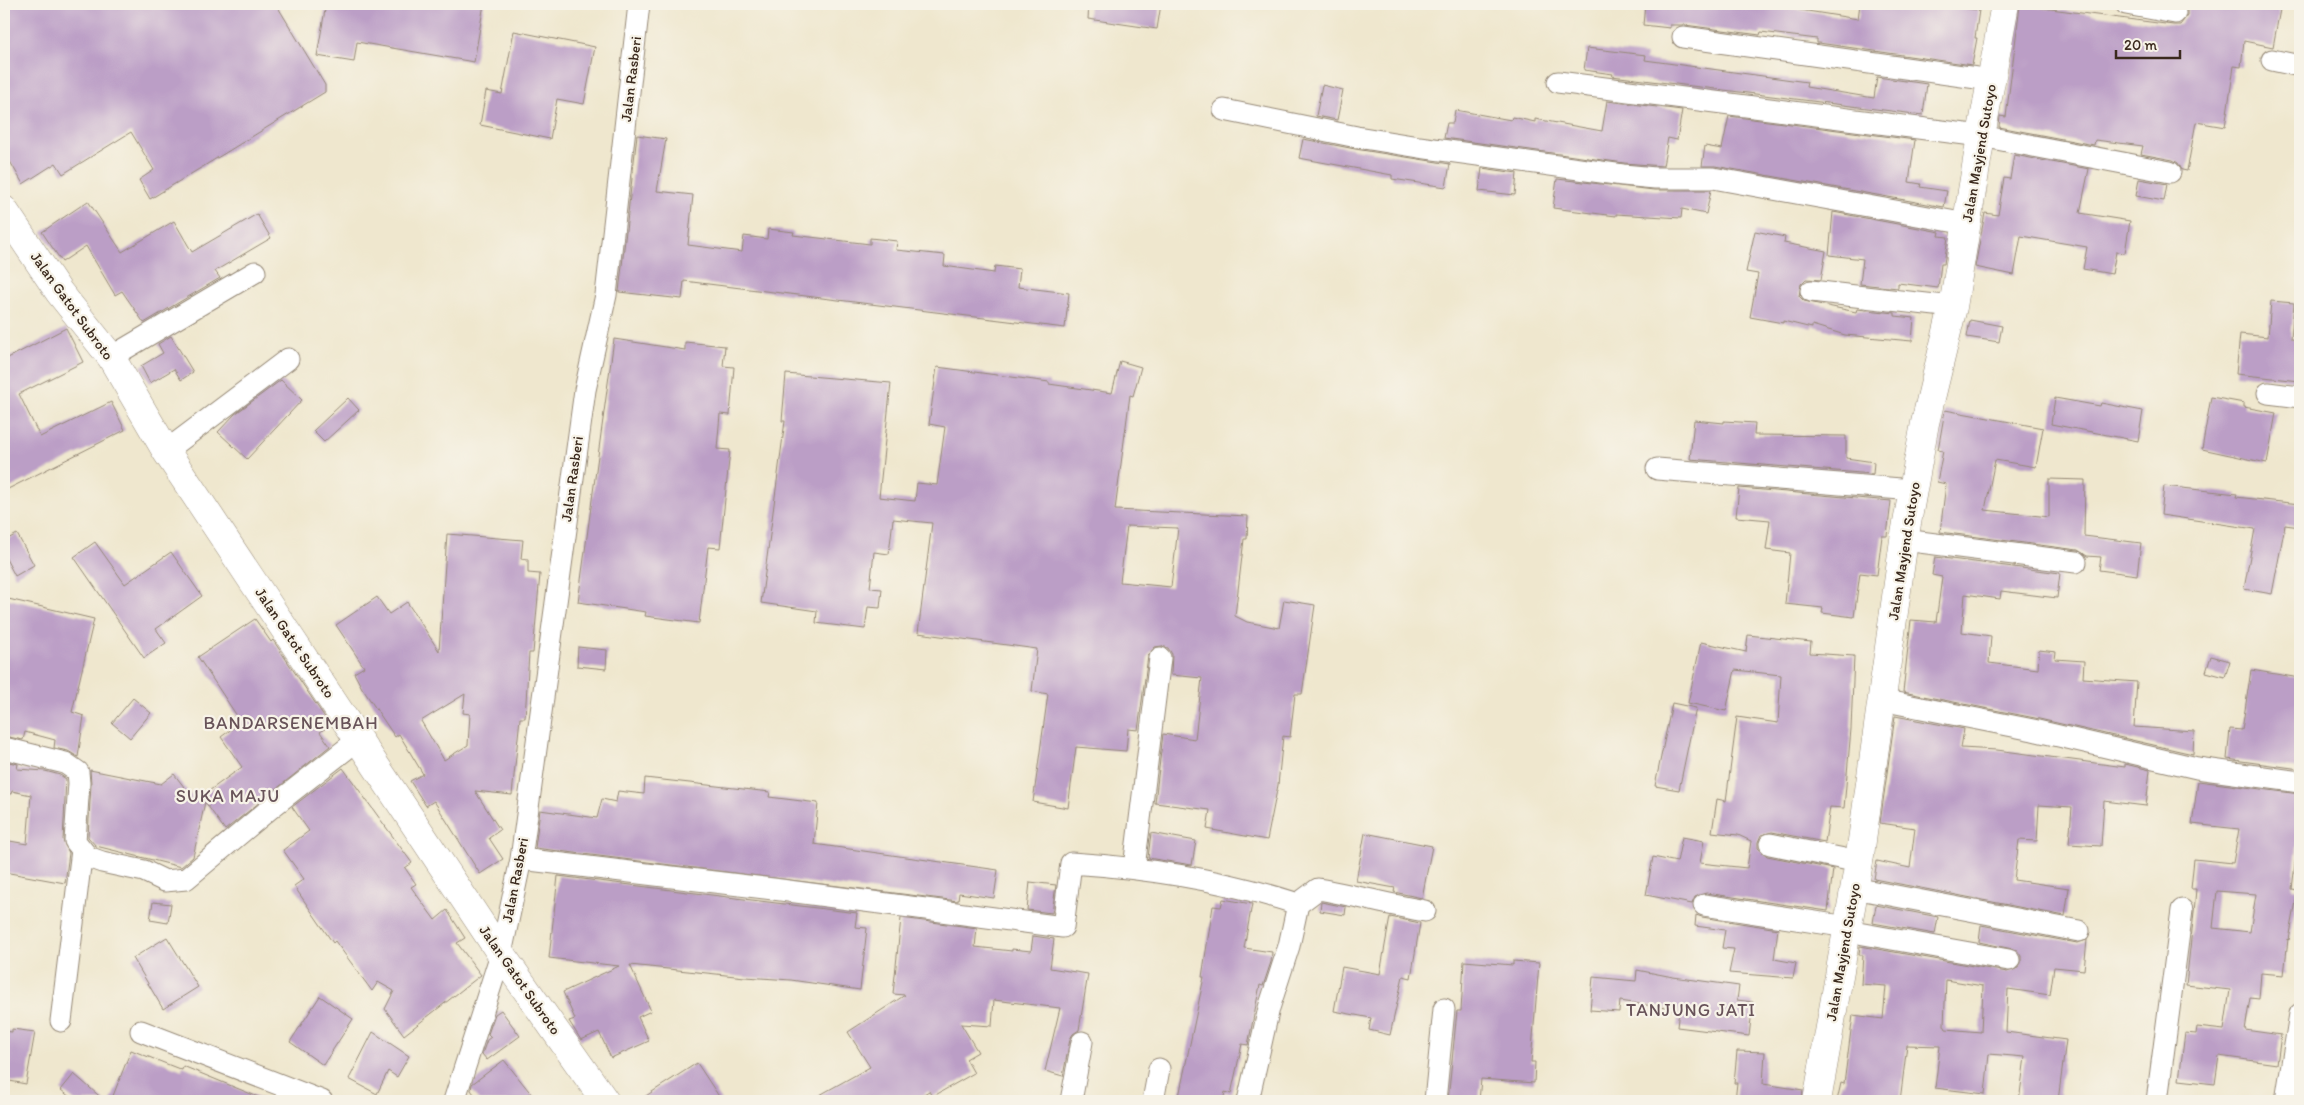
<svg xmlns="http://www.w3.org/2000/svg" width="2304" height="1105" font-family="Itim,sans-serif">
	<style>
		.building { fill: #bb9ec6; fill-rule: evenodd }
		.lines { fill: none; stroke-linecap: round; stroke-linejoin: round }
		.street-casing { stroke: #958876; stroke-width: 23 }
		.secondary-casing { stroke: #958876; stroke-width: 29 }
		.street { stroke: #fff; stroke-width: 21 }
		.secondary { stroke: #fff; stroke-width: 28 }
		.labels { text-anchor: middle; dominant-baseline: central; stroke-width: 4.5; stroke-linejoin: round; paint-order: stroke }
		.street-label { font-size: 15px; fill: #3b2a1e; stroke: #f7f3e8 }
		.quarter-label { font-size: 18px; letter-spacing: 1px; fill: #685359; stroke: #f7f3e8 }
	</style>
	<rect width="100%" height="100%" fill="#f7f3e8"/>
	<filter id="ink" filterUnits="userSpaceOnUse"><feTurbulence type="fractalNoise" baseFrequency=".02" numOctaves="2"/><feDisplacementMap in="SourceGraphic" scale="10" xChannelSelector="R" yChannelSelector="G"/><feConvolveMatrix kernelMatrix="1 2 1 2 8 2 1 2 1" color-interpolation-filters="sRGB"/></filter>
	<filter id="wash" filterUnits="userSpaceOnUse"><feTurbulence type="fractalNoise" baseFrequency=".0096" numOctaves="4" result="noise"/><feDisplacementMap in="SourceGraphic" scale="20" xChannelSelector="R" yChannelSelector="G"/><feGaussianBlur stdDeviation="1.12" result="paint"/><feColorMatrix in="noise" values="0 0 0 0 0 0 0 0 0 0 0 0 0 0 0 0 0 1.4 0 .05"/><feComposite in="paint" operator="in"/></filter>
	<g filter="url(#wash)">
		<rect width="100%" height="100%" fill="#efe7ce"/>
		<g id="blocks">
			<!-- building -->
			<path class="building" d="M 4,4 L 276,4 L 325,85 L 325,92 L 150,199 L 139,180 L 154,170 L 131,132 L 63,174 L 56,163 L 23,184 L 4,151 Z
				M 326,4 L 484,4 L 474,62 L 357,42 L 354,62 L 317,56 Z
				M 1089,4 L 1161,4 L 1157,29 L 1088,19 Z
				M 1645,4 L 1763,4 L 1858,19 L 1860,4 L 1928,4 L 1979,10 L 1975,38 L 1977,38 L 1972,65 L 1819,43 L 1817,43 L 1817,39 L 1761,32 L 1760,35 L 1685,25 L 1670,25 L 1670,28 L 1643,25 Z
				M 2183,4 L 2281,4 L 2273,47 L 2244,41 L 2241,67 L 2234,66 L 2225,127 L 2196,122 L 2187,171 L 2182,170 L 2178,163 L 2173,160 L 2141,154 L 2143,146 L 2095,140 L 2094,145 L 1999,127 L 2000,116 L 2006,117 L 2020,5 L 2173,25 L 2180,25 L 2187,16 L 2187,9 Z
				M 514,31 L 595,47 L 584,104 L 557,99 L 550,139 L 480,125 L 486,91 L 502,94 Z
				M 1587,48 L 1646,55 L 1645,60 L 1807,82 L 1806,87 L 1874,98 L 1877,77 L 1927,84 L 1923,115 L 1612,76 L 1613,74 L 1584,70 Z
				M 1322,85 L 1343,90 L 1337,120 L 1316,116 Z
				M 1607,101 L 1682,110 L 1677,140 L 1668,138 L 1663,166 L 1624,163 L 1444,138 L 1447,123 L 1453,123 L 1455,110 L 1511,120 L 1512,117 L 1535,122 L 1535,119 L 1602,131 Z
				M 1729,116 L 1915,140 L 1909,182 L 1921,184 L 1920,187 L 1947,191 L 1944,207 L 1715,166 L 1702,166 L 1705,146 L 1722,149 Z
				M 637,135 L 666,139 L 657,191 L 693,195 L 688,245 L 742,252 L 744,236 L 767,239 L 768,229 L 794,232 L 793,235 L 870,244 L 870,238 L 897,241 L 896,250 L 945,255 L 944,266 L 994,273 L 995,266 L 1020,269 L 1018,287 L 1069,293 L 1065,328 L 684,281 L 682,299 L 619,292 Z
				M 1303,139 L 1355,149 L 1450,164 L 1446,187 L 1392,179 L 1392,175 L 1299,158 Z
				M 2014,155 L 2089,169 L 2080,213 L 2130,221 L 2125,253 L 2116,252 L 2112,274 L 2083,269 L 2087,247 L 2021,236 L 2014,275 L 1975,267 L 1985,213 L 1998,215 L 2004,178 L 2010,179 Z
				M 1482,168 L 1517,173 L 1515,195 L 1479,191 Z
				M 1557,179 L 1654,190 L 1711,190 L 1706,214 L 1682,209 L 1681,218 L 1616,214 L 1616,216 L 1553,208 Z
				M 2139,179 L 2167,184 L 2164,201 L 2136,196 Z
				M 88,201 L 122,252 L 174,221 L 192,252 L 257,214 L 271,238 L 215,271 L 220,278 L 144,323 L 122,291 L 115,295 L 86,246 L 62,262 L 42,232 Z
				M 1833,212 L 1940,232 L 1939,236 L 1948,237 L 1944,264 L 1941,264 L 1938,288 L 1898,283 L 1898,288 L 1860,284 L 1863,259 L 1829,255 Z
				M 1755,231 L 1785,237 L 1784,243 L 1826,251 L 1821,280 L 1806,279 L 1801,284 L 1799,296 L 1804,301 L 1856,312 L 1857,309 L 1895,313 L 1895,316 L 1914,318 L 1912,341 L 1845,335 L 1812,325 L 1812,328 L 1783,321 L 1783,323 L 1750,317 L 1758,274 L 1746,272 Z
				M 2271,301 L 2294,303 L 2291,339 L 2300,340 L 2300,381 L 2236,374 L 2240,334 L 2268,337 Z
				M 1970,320 L 2002,326 L 1999,342 L 1967,337 Z
				M 66,328 L 83,362 L 19,394 L 40,437 L 111,402 L 125,430 L 4,491 L 4,360 Z
				M 171,336 L 193,372 L 181,380 L 174,369 L 150,383 L 141,366 L 163,353 L 158,344 Z
				M 614,339 L 685,350 L 685,342 L 725,346 L 723,366 L 734,367 L 730,415 L 720,414 L 717,449 L 730,450 L 720,548 L 708,547 L 699,623 L 645,616 L 646,612 L 578,602 Z
				M 1120,361 L 1141,367 L 1133,396 L 1130,395 L 1115,510 L 1248,516 L 1247,539 L 1244,539 L 1235,616 L 1247,622 L 1279,628 L 1284,600 L 1315,605 L 1302,694 L 1295,694 L 1290,737 L 1283,736 L 1278,785 L 1267,840 L 1207,829 L 1210,810 L 1155,803 L 1163,734 L 1195,739 L 1202,678 L 1171,675 L 1172,654 L 1168,648 L 1162,646 L 1155,647 L 1148,656 L 1138,730 L 1128,729 L 1126,751 L 1076,747 L 1068,808 L 1033,802 L 1048,694 L 1032,691 L 1037,649 L 918,633 L 932,523 L 893,519 L 889,554 L 874,552 L 870,588 L 882,589 L 880,608 L 868,607 L 865,629 L 816,623 L 817,611 L 761,603 L 785,421 L 782,421 L 786,374 L 891,383 L 879,497 L 915,501 L 917,483 L 937,485 L 945,427 L 929,424 L 937,367 L 1049,382 L 1049,384 L 1112,393 ZM 1127,526 L 1178,528 L 1171,587 L 1120,582 Z
				M 281,380 L 302,400 L 247,459 L 218,432 L 235,414 Z
				M 2211,397 L 2244,403 L 2244,407 L 2276,413 L 2267,463 L 2202,449 Z
				M 348,398 L 359,410 L 324,442 L 313,431 Z
				M 2055,398 L 2100,406 L 2101,403 L 2143,411 L 2138,441 L 2051,424 Z
				M 1945,410 L 2043,428 L 2036,467 L 1995,460 L 1985,510 L 2049,517 L 2049,479 L 2085,480 L 2084,536 L 2141,543 L 2137,575 L 2099,570 L 2101,557 L 2087,556 L 2078,550 L 1940,532 L 1946,484 L 1937,482 L 1943,451 L 1938,450 Z
				M 1694,420 L 1724,423 L 1724,421 L 1755,423 L 1754,435 L 1846,436 L 1846,458 L 1874,462 L 1873,474 L 1690,459 Z
				M 2164,486 L 2237,494 L 2236,497 L 2300,504 L 2300,527 L 2285,525 L 2272,594 L 2244,589 L 2255,529 L 2161,515 Z
				M 1739,488 L 1891,501 L 1887,536 L 1882,536 L 1877,575 L 1860,573 L 1854,617 L 1822,613 L 1823,608 L 1785,604 L 1790,553 L 1766,550 L 1770,520 L 1736,517 Z
				M 17,534 L 34,565 L 15,576 L 4,555 L 4,541 Z
				M 447,534 L 523,540 L 521,559 L 528,560 L 528,573 L 540,574 L 533,653 L 529,653 L 525,718 L 520,718 L 512,795 L 475,791 L 500,830 L 489,838 L 503,859 L 480,874 L 434,801 L 426,806 L 410,781 L 423,774 L 399,734 L 395,737 L 362,688 L 354,673 L 364,667 L 336,625 L 377,597 L 389,614 L 407,602 L 439,651 ZM 465,694 L 463,713 L 470,714 L 468,745 L 444,760 L 421,721 Z
				M 95,542 L 125,584 L 171,552 L 202,596 L 156,629 L 166,643 L 144,658 L 74,557 Z
				M 1935,557 L 2060,573 L 2057,598 L 2001,591 L 2000,599 L 1965,594 L 1962,632 L 1991,636 L 1989,663 L 2038,669 L 2039,650 L 2056,652 L 2055,659 L 2084,661 L 2083,678 L 2137,682 L 2134,727 L 2194,731 L 2193,754 L 2035,718 L 1903,692 L 1911,620 L 1936,622 L 1942,577 L 1932,575 Z
				M 4,598 L 94,619 L 72,712 L 84,716 L 78,757 L 68,751 L 54,748 L 55,740 L 25,732 L 23,740 L 4,736 Z
				M 255,619 L 271,642 L 273,640 L 330,725 L 320,732 L 330,746 L 225,830 L 205,802 L 193,857 L 181,867 L 96,846 L 88,837 L 91,784 L 90,770 L 161,784 L 174,774 L 195,801 L 242,767 L 221,737 L 241,722 L 198,657 Z
				M 1748,635 L 1811,642 L 1810,653 L 1854,656 L 1851,729 L 1844,808 L 1830,807 L 1825,842 L 1772,832 L 1761,835 L 1758,842 L 1758,848 L 1767,856 L 1833,869 L 1828,911 L 1706,893 L 1695,897 L 1692,904 L 1646,895 L 1653,857 L 1677,862 L 1682,837 L 1704,841 L 1700,863 L 1747,868 L 1751,841 L 1738,835 L 1712,832 L 1717,799 L 1726,801 L 1737,717 L 1778,723 L 1781,675 L 1735,670 L 1726,711 L 1688,703 L 1701,642 L 1746,652 Z
				M 578,647 L 607,650 L 606,669 L 577,666 Z
				M 2211,656 L 2230,661 L 2225,677 L 2206,672 Z
				M 2251,670 L 2300,678 L 2300,769 L 2227,759 L 2230,729 L 2242,730 Z
				M 133,698 L 151,713 L 130,738 L 112,723 Z
				M 1672,703 L 1696,708 L 1679,790 L 1655,786 Z
				M 1895,716 L 1964,729 L 1961,748 L 1997,750 L 2125,767 L 2125,764 L 2150,770 L 2146,806 L 2104,801 L 2101,846 L 2069,844 L 2072,807 L 2039,805 L 2037,841 L 2019,840 L 2014,880 L 2069,888 L 2065,916 L 1874,879 L 1877,861 L 1910,868 L 1915,828 L 1880,823 Z
				M 4,761 L 18,764 L 17,769 L 45,771 L 60,775 L 66,779 L 63,840 L 69,853 L 65,883 L 4,872 L 4,840 L 27,844 L 31,795 L 12,791 L 11,794 L 4,793 Z
				M 343,768 L 412,863 L 405,868 L 416,884 L 411,887 L 435,920 L 447,910 L 465,938 L 457,943 L 481,975 L 404,1035 L 385,1009 L 394,991 L 378,982 L 372,991 L 335,941 L 333,943 L 294,886 L 304,879 L 283,850 L 309,831 L 292,807 Z
				M 645,778 L 770,792 L 769,797 L 818,803 L 814,844 L 998,870 L 994,898 L 959,893 L 958,901 L 535,848 L 540,810 L 597,818 L 602,799 L 616,802 L 618,791 L 644,794 Z
				M 2198,781 L 2300,794 L 2300,823 L 2292,889 L 2298,890 L 2289,940 L 2288,939 L 2284,975 L 2261,973 L 2259,999 L 2250,998 L 2245,1030 L 2281,1035 L 2277,1064 L 2219,1056 L 2215,1084 L 2179,1080 L 2185,1033 L 2196,1034 L 2197,1027 L 2224,1030 L 2230,990 L 2186,985 L 2194,912 L 2196,889 L 2191,889 L 2194,859 L 2233,863 L 2239,829 L 2192,824 ZM 2217,891 L 2256,894 L 2250,932 L 2213,928 Z
				M 1151,833 L 1196,841 L 1192,865 L 1148,858 Z
				M 1365,833 L 1432,846 L 1422,898 L 1394,892 L 1395,888 L 1356,881 Z
				M 558,876 L 857,913 L 855,927 L 867,928 L 860,990 L 791,980 L 745,977 L 630,965 L 651,1011 L 638,1017 L 649,1041 L 611,1058 L 599,1032 L 581,1040 L 569,1021 L 575,1019 L 563,992 L 619,966 L 549,958 Z
				M 1030,882 L 1056,885 L 1052,913 L 1027,910 Z
				M 1223,899 L 1252,904 L 1244,948 L 1272,952 L 1271,962 L 1263,986 L 1260,985 L 1248,1045 L 1242,1044 L 1231,1094 L 1225,1092 L 1223,1101 L 1178,1101 L 1204,977 L 1202,977 L 1213,906 L 1221,907 Z
				M 153,902 L 171,904 L 168,923 L 150,920 Z
				M 1321,902 L 1346,907 L 1345,915 L 1320,911 Z
				M 1876,905 L 1938,917 L 1935,934 L 1873,923 Z
				M 1696,915 L 1702,917 L 1778,929 L 1774,959 L 1796,963 L 1793,978 L 1729,973 L 1734,949 L 1722,948 L 1725,930 L 1695,926 Z
				M 1390,917 L 1420,923 L 1411,978 L 1403,976 L 1390,1035 L 1369,1030 L 1371,1018 L 1334,1011 L 1342,967 L 1380,974 Z
				M 901,918 L 977,928 L 975,947 L 1012,951 L 1012,949 L 1031,951 L 1033,936 L 1054,939 L 1050,968 L 1088,974 L 1079,1030 L 1073,1034 L 1070,1039 L 1063,1076 L 1045,1071 L 1060,1008 L 994,1000 L 992,1026 L 961,1024 L 978,1052 L 966,1059 L 974,1073 L 932,1097 L 929,1091 L 912,1101 L 809,1101 L 870,1067 L 848,1032 L 905,995 L 893,994 Z
				M 1981,925 L 2077,943 L 2087,940 L 2084,970 L 2054,967 L 2050,995 L 2008,989 L 2006,1032 L 2066,1040 L 2058,1101 L 2019,1101 L 2025,1057 L 1989,1054 L 1985,1094 L 1935,1088 L 1940,1046 L 1907,1045 L 1900,1101 L 1837,1101 L 1841,1083 L 1844,1084 L 1853,1015 L 1883,1019 L 1886,986 L 1861,984 L 1863,955 L 1859,955 L 1860,946 L 2007,972 L 2018,968 L 2021,963 L 2021,956 L 2017,950 L 1979,942 ZM 1946,980 L 1983,986 L 1981,1032 L 1946,1029 L 1944,1025 Z
				M 167,937 L 198,987 L 163,1009 L 133,958 Z
				M 1464,961 L 1513,965 L 1513,961 L 1539,963 L 1531,1062 L 1535,1062 L 1534,1083 L 1481,1079 L 1479,1101 L 1448,1101 L 1457,1011 L 1461,1011 Z
				M 1637,970 L 1673,977 L 1739,986 L 1737,1000 L 1753,1002 L 1749,1036 L 1677,1027 L 1679,1010 L 1620,1001 L 1619,1012 L 1590,1010 L 1593,977 L 1636,981 Z
				M 320,996 L 353,1019 L 323,1065 L 290,1042 Z
				M 501,1010 L 520,1036 L 487,1060 L 482,1054 L 487,1040 L 491,1037 L 488,1034 L 495,1014 Z
				M 12,1029 L 35,1032 L 26,1084 L 4,1080 L 4,1031 L 12,1032 Z
				M 373,1032 L 409,1056 L 397,1077 L 388,1071 L 377,1094 L 349,1079 Z
				M 131,1050 L 182,1070 L 183,1066 L 268,1101 L 111,1101 Z
				M 1737,1051 L 1765,1052 L 1763,1084 L 1803,1090 L 1802,1101 L 1735,1101 L 1737,1083 L 1734,1083 Z
				M 504,1060 L 537,1101 L 479,1101 L 471,1090 L 472,1084 Z
				M 697,1063 L 722,1101 L 638,1101 Z
				M 74,1074 L 105,1101 L 75,1101 L 61,1090 Z"/>
		</g>
	</g>
	<g filter="url(#ink)">
		<use href="#blocks" fill-opacity="0" stroke="#958876" stroke-width="1"/>
		<g class="lines">
			<defs>
				<path id="street" d="M 2126,4 L 2175,13
					M 1683,37 L 1991,80
					M 2272,60 L 2300,66
					M 1558,82 L 1981,136 L 2170,172
					M 1224,110 L 1357,137 L 1419,147 L 1623,175 L 1655,178 L 1713,178 L 1967,224
					M 1811,291 L 1953,307
					M 111,357 L 255,272
					M 2268,393 L 2300,397
					M 166,451 L 288,359
					M 1657,469 L 1913,490
					M 1904,540 L 2076,562
					M 1881,700 L 2033,730 L 2197,768 L 2300,782
					M 4,748 L 65,763 L 78,772 L 79,783 L 75,841 L 88,857 L 102,862 L 144,871 L 165,881 L 186,879 L 272,807 L 359,739
					M 1770,844 L 1859,862
					M 521,859 L 773,889 L 1063,927 L 1071,863 C 1147,868 1225,880 1298,904
					M 1134,868 L 1160,658
					M 1854,888 L 2079,931
					M 1704,905 L 1848,927
					M 1847,931 L 2009,960
					M 61,1021 L 82,850
					M 141,1031 L 322,1101
					M 454,1101 L 501,954 L 521,859 L 585,390 L 606,295 L 639,4
					M 1071,1101 L 1082,1042
					M 1153,1101 L 1159,1069
					M 1248,1101 L 1269,1008 L 1289,946 L 1298,904 L 1318,889 C 1354,895 1389,905 1425,911
					M 1435,1101 L 1444,1009
					M 2157,1101 L 2182,910
					M 2286,1101 L 2300,1014"/>
				<path id="secondary" d="M 4,210 L 59,292 L 111,357 L 166,451 L 501,954 L 605,1101
					M 1817,1101 L 1859,862 L 1904,540 L 1925,423 L 1953,307 L 1981,136 L 2005,4"/>
			</defs>
			<!-- street casing -->
			<use href="#street" class="street-casing"/>
			<!-- secondary casing -->
			<use href="#secondary" class="secondary-casing"/>
			<!-- street -->
			<use href="#street" class="street"/>
			<!-- secondary -->
			<use href="#secondary" class="secondary"/>
		</g>
	</g>
	<g class="labels">
		<!-- street labels -->
		<g class="street-label">
			<text transform="translate(631 79) rotate(-83)">Jalan Rasberi</text>
			<text transform="translate(1979 153) rotate(-80)">Jalan Mayjend Sutoyo</text>
			<text transform="translate(72 306) rotate(54)">Jalan Gatot Subroto</text>
			<text transform="translate(572 479) rotate(-82)">Jalan Rasberi</text>
			<text transform="translate(1904 551) rotate(-81)">Jalan Mayjend Sutoyo</text>
			<text transform="translate(295 643) rotate(56)">Jalan Gatot Subroto</text>
			<text transform="translate(515 880) rotate(-79)">Jalan Rasberi</text>
			<text transform="translate(1843 952) rotate(-80)">Jalan Mayjend Sutoyo</text>
			<text transform="translate(520 980) rotate(55)">Jalan Gatot Subroto</text>
		</g>
		<!-- quarter labels -->
		<g class="quarter-label">
			<text x="291" y="723">BANDARSENEMBAH</text>
			<text x="228" y="796">SUKA MAJU</text>
			<text x="1691" y="1010">TANJUNG JATI</text>
		</g>
	</g>
	<!-- margin -->
	<rect width="2304" height="1105" fill="none" stroke="#f7f3e8" stroke-width="20"/>
	<!-- scale -->
	<path d="M2116 50v8h64v-8" fill="none" stroke="#3b2a1e" stroke-width="2.5"/>
	<text x="2124" y="50" font-size="15" fill="#3b2a1e" stroke="#f7f3e8" stroke-width="4" paint-order="stroke">20 m</text>
</svg>
